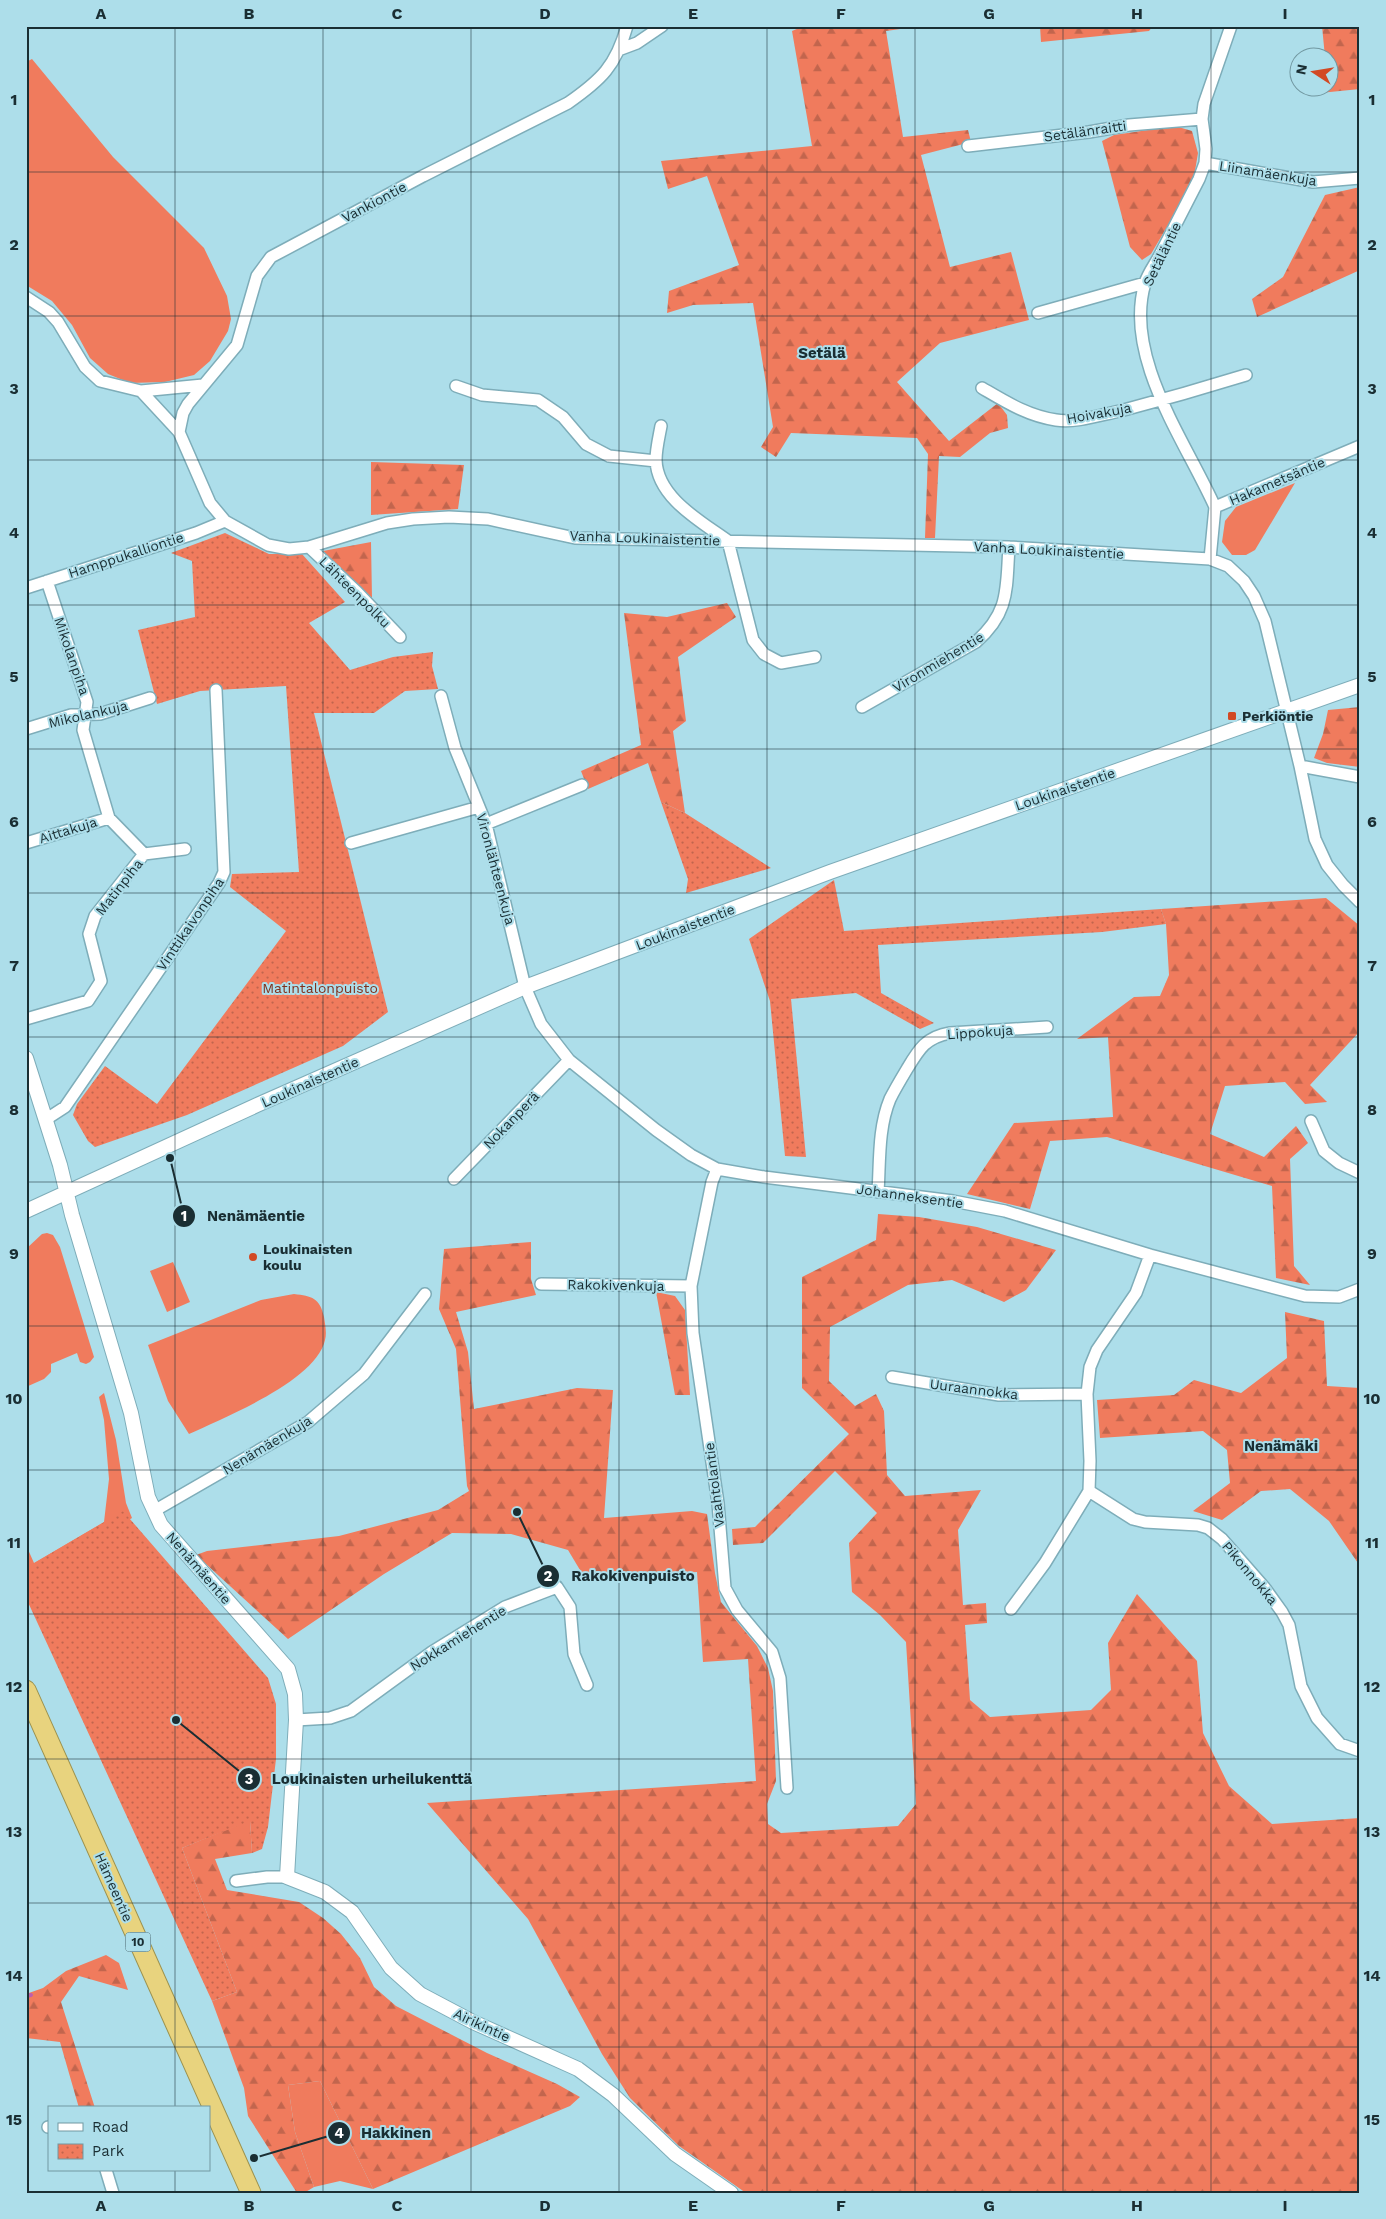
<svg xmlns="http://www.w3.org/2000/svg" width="1386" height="2219" font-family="'Work Sans',sans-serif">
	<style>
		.grass { fill: #f07b5d }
		.forest { fill: url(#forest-firs) }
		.park { fill: url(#park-dots) }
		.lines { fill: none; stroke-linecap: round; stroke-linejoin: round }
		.stream { stroke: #c05eac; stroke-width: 4 }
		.minor-casing { stroke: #7eadb9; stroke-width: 14 }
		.tertiary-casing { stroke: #7eadb9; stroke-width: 16 }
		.trunk-casing { stroke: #9c924f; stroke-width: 21 }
		.minor { stroke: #fff; stroke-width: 11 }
		.tertiary { stroke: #fff; stroke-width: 14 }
		.trunk { stroke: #e8d37e; stroke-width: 19 }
		.grid { fill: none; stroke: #1a2e33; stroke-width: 1; stroke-opacity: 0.55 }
		.poi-dot { fill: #d24924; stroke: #addeea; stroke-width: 2 }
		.labels { text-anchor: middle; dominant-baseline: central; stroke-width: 4; stroke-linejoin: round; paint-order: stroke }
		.shield { fill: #addeea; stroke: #46636a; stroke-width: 1 }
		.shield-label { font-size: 12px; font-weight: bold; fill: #1a2e33 }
		.street-label { font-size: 14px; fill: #1a2e33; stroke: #addeea }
		.poi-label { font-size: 14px; font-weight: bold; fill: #1a2e33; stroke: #addeea; text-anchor: start }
		.park-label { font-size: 14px; fill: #7f311d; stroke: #addeea }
		.neighbourhood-label { font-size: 15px; font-weight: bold; fill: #1a2e33; stroke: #addeea }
		.leader { fill: none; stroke: #1a2e33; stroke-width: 2 }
		.callout-dot { fill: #1a2e33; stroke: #addeea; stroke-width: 2 }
		.mark-label { font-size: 15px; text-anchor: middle; font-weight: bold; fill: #fff }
		.callout-label { font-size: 15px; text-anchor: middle; font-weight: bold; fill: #1a2e33; stroke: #addeea; stroke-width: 4; stroke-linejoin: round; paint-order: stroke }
		.neatline { fill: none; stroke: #1a2e33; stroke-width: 2 }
		.grid-label { font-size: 16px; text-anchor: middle; font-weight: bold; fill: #1a2e33 }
	</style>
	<defs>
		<pattern id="forest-firs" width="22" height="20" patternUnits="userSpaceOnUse" patternTransform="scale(1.25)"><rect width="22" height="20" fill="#f07b5d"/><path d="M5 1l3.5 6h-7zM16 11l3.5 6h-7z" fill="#c2654d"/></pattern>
		<pattern id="park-dots" width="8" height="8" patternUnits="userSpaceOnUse" patternTransform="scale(1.25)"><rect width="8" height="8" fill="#f07b5d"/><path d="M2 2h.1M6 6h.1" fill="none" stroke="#c2654d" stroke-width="1.8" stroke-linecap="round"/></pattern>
	</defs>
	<rect width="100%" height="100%" fill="#addeea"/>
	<!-- grass -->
	<path class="grass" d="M 32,59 L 113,157 L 204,248 L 227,296 L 231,319 L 228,331 L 210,361 L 194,375 L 165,382 L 130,383 L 108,374 L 90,358 L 72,325 L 52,301 L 26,285 L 26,62 Z
		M 1295,483 L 1255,550 L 1246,555 L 1232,555 L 1222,542 L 1225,521 L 1236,507 Z
		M 47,1233 L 53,1235 L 60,1247 L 94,1357 L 90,1362 L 86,1364 L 80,1362 L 77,1353 L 51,1364 L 51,1372 L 44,1379 L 26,1387 L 26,1249 L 42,1234 Z
		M 173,1262 L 190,1302 L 167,1312 L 150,1271 Z
		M 294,1294 C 312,1296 320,1298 324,1317 C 325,1324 327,1333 325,1340 C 316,1381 225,1417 189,1434 L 168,1401 L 148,1345 L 261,1300 Z
		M 104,1393 L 116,1440 L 126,1503 L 132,1518 L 26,1582 L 26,1545 L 34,1563 L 104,1522 L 109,1479 L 104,1420 L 99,1397 Z
		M 320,2081 L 373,2189 L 340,2181 L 314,2187 L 295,2132 L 288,2085 Z"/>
	<!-- forest -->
	<path class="forest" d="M 804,26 L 922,26 L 886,31 L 903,137 L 968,130 L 971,142 L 921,155 L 950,267 L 1011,252 L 1029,320 L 940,343 L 897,382 L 949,441 L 998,403 L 1007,415 L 1008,428 L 990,433 L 960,457 L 939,456 L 935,538 L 925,538 L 928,454 L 917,438 L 791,433 L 776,457 L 761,447 L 773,427 L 753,303 L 693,305 L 667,313 L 669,291 L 739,265 L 707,176 L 668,189 L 661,161 L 812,146 L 792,31 Z
		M 1040,26 L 1153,26 L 1149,31 L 1041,42 Z
		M 1322,26 L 1360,26 L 1360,89 L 1320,93 L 1322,88 L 1328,88 L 1328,58 L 1325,57 Z
		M 1175,126 L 1192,131 L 1198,153 L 1193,183 L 1151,254 L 1142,260 L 1130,247 L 1102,141 L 1114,135 Z
		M 1360,187 L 1360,270 L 1257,317 L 1252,299 L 1283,277 L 1325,195 Z
		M 371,462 L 464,465 L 458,509 L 371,515 Z
		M 371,542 L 372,598 L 323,551 Z
		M 727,603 L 736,617 L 678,657 L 686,721 L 673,731 L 685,813 L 661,802 L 648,763 L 588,789 L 581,771 L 641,745 L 624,613 L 667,617 Z
		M 1360,707 L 1360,767 L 1327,763 L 1314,758 L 1323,734 L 1328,710 Z
		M 1326,898 L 1360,926 L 1360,1031 L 1310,1085 L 1327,1102 L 1305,1104 L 1285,1082 L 1225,1086 L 1210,1134 L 1264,1157 L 1296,1126 L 1308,1143 L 1290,1159 L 1294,1266 L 1310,1285 L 1276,1278 L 1272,1186 L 1107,1137 L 1050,1141 L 1030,1209 L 967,1194 L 1014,1123 L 1113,1117 L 1108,1037 L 1077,1039 L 1134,997 L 1160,996 L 1169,975 L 1166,924 L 1161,909 Z
		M 878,1214 L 919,1217 L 977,1227 L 1056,1250 L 1026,1290 L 1004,1302 L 952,1280 L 908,1285 L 830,1327 L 829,1381 L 855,1406 L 876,1394 L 884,1411 L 887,1475 L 905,1496 L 981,1490 L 958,1530 L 963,1605 L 986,1603 L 987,1623 L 965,1625 L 970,1700 L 990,1717 L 1091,1710 L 1111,1690 L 1108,1643 L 1137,1594 L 1197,1661 L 1203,1733 L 1229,1786 L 1272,1824 L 1360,1818 L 1360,2193 L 746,2193 L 679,2146 L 630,2098 L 602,2054 L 528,1919 L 427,1803 L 756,1781 L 748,1659 L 703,1662 L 697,1572 L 586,1580 L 568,1550 L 511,1534 L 452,1533 L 384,1574 L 288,1639 L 196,1555 L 207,1551 L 339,1536 L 438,1510 L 469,1491 L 467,1486 L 456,1349 L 439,1309 L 444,1249 L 531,1242 L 531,1279 L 536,1295 L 456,1312 L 468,1352 L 474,1409 L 577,1388 L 613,1390 L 604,1518 L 692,1511 L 707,1514 L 715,1573 L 721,1602 L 757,1646 L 768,1668 L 773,1691 L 776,1781 L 767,1804 L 768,1824 L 781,1833 L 898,1826 L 916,1804 L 906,1642 L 880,1615 L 852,1592 L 849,1543 L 877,1513 L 835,1471 L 763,1543 L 733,1545 L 732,1529 L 755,1527 L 849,1434 L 802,1388 L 802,1277 L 876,1240 Z
		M 656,1292 L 675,1296 L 685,1310 L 690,1395 L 675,1395 Z
		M 1285,1312 L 1324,1321 L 1327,1386 L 1360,1388 L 1360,1566 L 1329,1521 L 1290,1489 L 1261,1491 L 1222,1520 L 1193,1511 L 1230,1483 L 1227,1450 L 1203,1431 L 1100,1438 L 1097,1400 L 1174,1395 L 1194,1380 L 1241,1393 L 1287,1358 Z
		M 250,1820 L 252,1853 L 215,1859 L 227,1890 L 299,1902 L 323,1918 L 341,1934 L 360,1958 L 374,1987 L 396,2006 L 487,2053 L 557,2084 L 580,2097 L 570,2106 L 373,2189 L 320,2081 L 288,2085 L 295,2132 L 314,2187 L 304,2193 L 297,2193 L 248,2116 L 244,2088 L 212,2001 L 237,1992 L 182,1848 Z
		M 106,1955 L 119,1963 L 128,1990 L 79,1976 L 61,2002 L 95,2108 L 79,2108 L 60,2042 L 26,2038 L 26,1994 L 43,1988 L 66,1971 Z"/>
	<!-- park -->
	<path class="park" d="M 225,533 L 269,554 L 302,554 L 345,602 L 309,623 L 350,670 L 393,657 L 433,652 L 432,666 L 438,689 L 405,691 L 374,713 L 314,713 L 388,1012 L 343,1046 L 187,1115 L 95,1147 L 88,1141 L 73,1115 L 77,1104 L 105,1066 L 157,1104 L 286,931 L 230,887 L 232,874 L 299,872 L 286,686 L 200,691 L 157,704 L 138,630 L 195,617 L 192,561 L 171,553 Z
		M 661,802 L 685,813 L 771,868 L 686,893 L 688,879 Z
		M 834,880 L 844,931 L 1161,909 L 1166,924 L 1102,932 L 878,945 L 881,993 L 934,1023 L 920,1029 L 856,993 L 791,999 L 806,1157 L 785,1156 L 770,1001 L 749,939 Z
		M 123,1511 L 268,1678 L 276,1704 L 276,1759 L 268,1827 L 262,1849 L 252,1853 L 250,1821 L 182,1848 L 237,1992 L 212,2001 L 26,1598 L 26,1568 Z"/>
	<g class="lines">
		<!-- stream -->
		<path class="stream" d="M 26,1996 L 31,1995"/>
		<defs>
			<path id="minor" d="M 621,49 L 637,43 L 662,26
				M 968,146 L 1089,132 L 1129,125 L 1202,119
				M 1205,163 L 1313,182 L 1360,178
				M 26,297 L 49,312 L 58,322 L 85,367 L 100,381 L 141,391 L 179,432 L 210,503 L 225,521 L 268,545 L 289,549 L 309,547 L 387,523 L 413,519 L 449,517 L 488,519 L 575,538 L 1009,547 L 1210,559 L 1228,566 L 1244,581 L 1254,596 L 1265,621 L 1300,766 L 1315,839 L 1327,865 L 1343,885 L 1360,902
				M 1038,313 L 1145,283
				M 456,386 L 482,395 L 538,400 L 563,417 L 586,444 L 609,456 L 656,461
				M 982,388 C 1006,402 1028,416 1056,420 C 1076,423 1100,415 1120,411 C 1162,400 1204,388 1246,375
				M 141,391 L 203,385
				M 661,426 C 659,437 656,449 656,460 C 657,498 702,522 728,541
				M 179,432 L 183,413 L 188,404 L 237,345 L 257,276 L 271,257 L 423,176 L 568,103 C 601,80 616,66 627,26
				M 1215,507 C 1186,442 1123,357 1145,283 C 1148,273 1156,263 1161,253 C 1174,228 1186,204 1199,179 L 1205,163 L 1206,149 L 1202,119 L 1204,104 L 1231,26
				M 728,541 L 753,640 L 764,654 L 781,663 L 815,657
				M 309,547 L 357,592 L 400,637
				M 1210,559 L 1215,507 L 1360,446
				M 47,581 L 87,702 L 83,730 L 109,818
				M 26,588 L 196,533 L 225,521
				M 441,696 L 455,748 L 486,824 L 525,987 L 541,1024 L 569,1060 L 656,1130 L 691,1155 L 717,1169 L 764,1177 L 953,1201 L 1005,1211 L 1150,1255 L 1305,1296 L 1339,1297 L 1360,1289
				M 862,707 L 976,642 C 1010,612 1006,589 1009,547
				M 26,729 L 71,715 L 100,714 L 150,698
				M 1300,766 L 1360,777
				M 486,824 L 582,785
				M 26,843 L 109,818 L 144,854 L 185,849
				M 351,843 L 479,807
				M 26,1019 L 88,1001 L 101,981 L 89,934 L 95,916 L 144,854
				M 45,1120 L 65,1107 L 219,883 L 224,872 L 216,690
				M 1311,1121 L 1324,1151 L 1339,1163 L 1360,1173
				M 717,1169 L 712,1182 L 691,1286 L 693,1333 L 718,1503 L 725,1588 L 737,1610 L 772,1652 L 780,1678 L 787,1788
				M 454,1179 L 569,1060
				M 878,1192 C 880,1161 878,1128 890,1099 C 895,1089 901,1079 907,1069 C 919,1049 926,1037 950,1033 L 1047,1027
				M 541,1284 L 691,1286
				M 892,1377 L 999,1395 L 1087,1394
				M 1089,1491 L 1133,1519 L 1145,1522 L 1198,1525 L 1208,1528 L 1222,1539 L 1264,1587 L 1282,1612 L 1289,1625 L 1301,1686 L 1317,1718 L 1340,1744 L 1360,1751
				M 154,1511 L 308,1422 L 364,1374 L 425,1294
				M 1011,1609 L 1045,1563 L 1089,1491 L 1090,1461 L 1087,1394 L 1090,1367 L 1097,1350 L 1136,1293 L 1150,1255
				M 296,1720 L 330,1718 L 351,1711 L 432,1652 L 505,1607 L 557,1587 L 570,1607 L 574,1654 L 587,1685
				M 236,1881 L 267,1877 L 287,1877
				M 48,2127 L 49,2127
				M 106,2170 L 113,2193"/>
			<path id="tertiary" d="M 26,1058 L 60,1165 L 72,1215 L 131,1413 L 148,1497 L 161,1525 L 288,1669 L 295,1694 L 296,1720 L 287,1877 L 325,1892 L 352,1912 L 391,1968 L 420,1994 L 473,2022 L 578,2069 L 613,2095 L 675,2154 L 731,2193
				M 26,1211 L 257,1105 L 525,987 L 830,872 L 1360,685"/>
			<path id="trunk" d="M 26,1690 L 251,2193"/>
		</defs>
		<!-- minor casing -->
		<use href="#minor" class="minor-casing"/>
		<!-- tertiary casing -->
		<use href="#tertiary" class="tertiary-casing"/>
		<!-- trunk casing -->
		<use href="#trunk" class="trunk-casing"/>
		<!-- minor -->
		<use href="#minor" class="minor"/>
		<!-- tertiary -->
		<use href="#tertiary" class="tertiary"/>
		<!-- trunk -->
		<use href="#trunk" class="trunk"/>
	</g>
	<!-- grid -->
	<path class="grid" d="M 175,26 L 175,2108M 323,26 L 323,2193M 471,26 L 471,2193M 619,26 L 619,2193M 767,26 L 767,2193M 915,26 L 915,2193M 1063,26 L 1063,2193M 1211,26 L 1211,2193M 26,172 L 1360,172M 26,316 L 1360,316M 26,460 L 1360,460M 26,605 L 1360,605M 26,749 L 1360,749M 26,893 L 1360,893M 26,1037 L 1360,1037M 26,1182 L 1360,1182M 26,1326 L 1360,1326M 26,1470 L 1360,1470M 26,1614 L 1360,1614M 26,1759 L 1360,1759M 26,1903 L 1360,1903M 26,2047 L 1360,2047M 175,2170 L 175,2193"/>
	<!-- markers -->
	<g class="poi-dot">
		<rect x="1227" y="711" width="10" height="10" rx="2.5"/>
		<circle cx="253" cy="1257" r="5"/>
	</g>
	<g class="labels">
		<!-- shield labels -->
		<rect class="shield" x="125.5" y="1932.5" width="25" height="19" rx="4"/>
		<g class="shield-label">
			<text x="138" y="1942">10</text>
		</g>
		<!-- street labels -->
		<g class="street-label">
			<text transform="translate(1085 131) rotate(-8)">Setälänraitti</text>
			<text transform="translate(1268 173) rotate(9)">Liinamäenkuja</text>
			<text transform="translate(374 202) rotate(-28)">Vankiontie</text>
			<text transform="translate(1162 254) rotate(-64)">Setäläntie</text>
			<text transform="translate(1099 413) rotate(-10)">Hoivakuja</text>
			<text transform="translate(1277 481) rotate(-23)">Hakametsäntie</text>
			<text transform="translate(645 538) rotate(2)">Vanha Loukinaistentie</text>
			<text transform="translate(1049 550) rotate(3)">Vanha Loukinaistentie</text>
			<text transform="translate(126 555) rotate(-18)">Hamppukalliontie</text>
			<text transform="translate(355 592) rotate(45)">Lähteenpolku</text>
			<text transform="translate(72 656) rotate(71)">Mikolanpiha</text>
			<text transform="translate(938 662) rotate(-31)">Vironmiehentie</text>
			<text transform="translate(88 714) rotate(-13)">Mikolankuja</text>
			<text transform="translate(1065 789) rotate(-19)">Loukinaistentie</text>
			<text transform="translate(68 830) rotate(-17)">Aittakuja</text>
			<text transform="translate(496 869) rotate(75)">Vironlähteenkuja</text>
			<text transform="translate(119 887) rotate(-52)">Matinpiha</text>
			<text transform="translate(190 924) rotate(-56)">Vinttikaivonpiha</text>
			<text transform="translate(685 927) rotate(-21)">Loukinaistentie</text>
			<text transform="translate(980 1032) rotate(-4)">Lippokuja</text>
			<text transform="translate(310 1082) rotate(-24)">Loukinaistentie</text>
			<text transform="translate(511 1120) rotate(-46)">Nokanperä</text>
			<text transform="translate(910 1196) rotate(8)">Johanneksentie</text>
			<text transform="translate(616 1285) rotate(1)">Rakokivenkuja</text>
			<text transform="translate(974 1389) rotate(7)">Uuraannokka</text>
			<text transform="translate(267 1445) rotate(-31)">Nenämäenkuja</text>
			<text transform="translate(714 1485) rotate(-97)">Vaahtolantie</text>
			<text transform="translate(199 1568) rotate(49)">Nenämäentie</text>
			<text transform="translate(1250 1573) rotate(50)">Pikonnokka</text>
			<text transform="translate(458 1638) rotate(-32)">Nokkamiehentie</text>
			<text transform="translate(114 1887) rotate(66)">Hämeentie</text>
			<text transform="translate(482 2025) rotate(25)">Airikintie</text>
		</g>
		<!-- poi labels -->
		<g class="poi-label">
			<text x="1242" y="716">Perkiöntie</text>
			<text x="263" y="1249">Loukinaisten<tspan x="263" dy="16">koulu</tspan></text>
		</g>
		<!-- park labels -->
		<g class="park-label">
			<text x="320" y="988">Matintalonpuisto</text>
		</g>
		<!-- neighbourhood labels -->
		<g class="neighbourhood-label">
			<text x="822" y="353">Setälä</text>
			<text x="1281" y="1446">Nenämäki</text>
		</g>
	</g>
	<!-- callouts -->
	<path class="leader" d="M170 1158L184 1216M517 1512L548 1576M176 1720L249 1779M254 2158L339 2133"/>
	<g class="callout-dot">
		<circle cx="170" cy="1158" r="5"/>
		<circle cx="517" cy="1512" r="5"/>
		<circle cx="176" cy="1720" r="5"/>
		<circle cx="254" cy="2158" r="5"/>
		<circle cx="184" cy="1216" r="12"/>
		<circle cx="548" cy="1576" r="12"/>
		<circle cx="249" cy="1779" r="12"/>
		<circle cx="339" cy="2133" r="12"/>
	</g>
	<g class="mark-label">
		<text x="184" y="1221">1</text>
		<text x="548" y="1581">2</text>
		<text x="249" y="1784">3</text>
		<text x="339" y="2138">4</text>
	</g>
	<g class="callout-label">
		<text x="256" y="1221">Nenämäentie</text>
		<text x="633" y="1581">Rakokivenpuisto</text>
		<text x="372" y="1784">Loukinaisten urheilukenttä</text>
		<text x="396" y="2138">Hakkinen</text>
	</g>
	<!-- border -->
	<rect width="1386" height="2219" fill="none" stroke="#addeea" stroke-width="55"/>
	<!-- legend -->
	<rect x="48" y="2106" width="162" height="65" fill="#addeea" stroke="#7298a1"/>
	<rect x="58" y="2123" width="25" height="8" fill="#ffffff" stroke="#7298a1"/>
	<text x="92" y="2132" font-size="15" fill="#1a2e33">Road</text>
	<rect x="58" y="2144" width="25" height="15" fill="url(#park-dots)" stroke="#7298a1"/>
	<text x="92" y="2156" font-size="15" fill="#1a2e33">Park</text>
	<!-- north arrow -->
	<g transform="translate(1314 72) rotate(282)"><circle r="24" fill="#addeea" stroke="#7298a1"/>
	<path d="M0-4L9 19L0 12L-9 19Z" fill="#d24924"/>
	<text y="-8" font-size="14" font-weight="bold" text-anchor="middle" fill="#1a2e33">N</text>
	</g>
	<rect x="28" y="28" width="1330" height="2164" class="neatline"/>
	<g class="grid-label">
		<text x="101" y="19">A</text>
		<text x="249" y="19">B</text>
		<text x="397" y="19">C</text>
		<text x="545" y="19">D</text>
		<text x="693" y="19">E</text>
		<text x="841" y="19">F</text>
		<text x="989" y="19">G</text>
		<text x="1137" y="19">H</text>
		<text x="1285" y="19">I</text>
		<text x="14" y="105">1</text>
		<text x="1372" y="105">1</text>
		<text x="14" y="250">2</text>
		<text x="1372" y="250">2</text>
		<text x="14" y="394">3</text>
		<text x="1372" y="394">3</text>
		<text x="14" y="538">4</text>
		<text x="1372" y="538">4</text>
		<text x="14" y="682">5</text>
		<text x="1372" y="682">5</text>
		<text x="14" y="827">6</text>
		<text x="1372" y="827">6</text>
		<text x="14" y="971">7</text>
		<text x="1372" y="971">7</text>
		<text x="14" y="1115">8</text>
		<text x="1372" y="1115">8</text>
		<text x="14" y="1259">9</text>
		<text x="1372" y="1259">9</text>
		<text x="14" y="1404">10</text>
		<text x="1372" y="1404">10</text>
		<text x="14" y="1548">11</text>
		<text x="1372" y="1548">11</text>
		<text x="14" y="1692">12</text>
		<text x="1372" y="1692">12</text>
		<text x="14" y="1837">13</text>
		<text x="1372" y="1837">13</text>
		<text x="14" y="1981">14</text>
		<text x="1372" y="1981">14</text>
		<text x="14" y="2125">15</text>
		<text x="1372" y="2125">15</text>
		<text x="101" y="2211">A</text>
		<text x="249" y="2211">B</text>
		<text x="397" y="2211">C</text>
		<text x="545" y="2211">D</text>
		<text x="693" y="2211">E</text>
		<text x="841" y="2211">F</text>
		<text x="989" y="2211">G</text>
		<text x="1137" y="2211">H</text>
		<text x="1285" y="2211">I</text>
	</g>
</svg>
